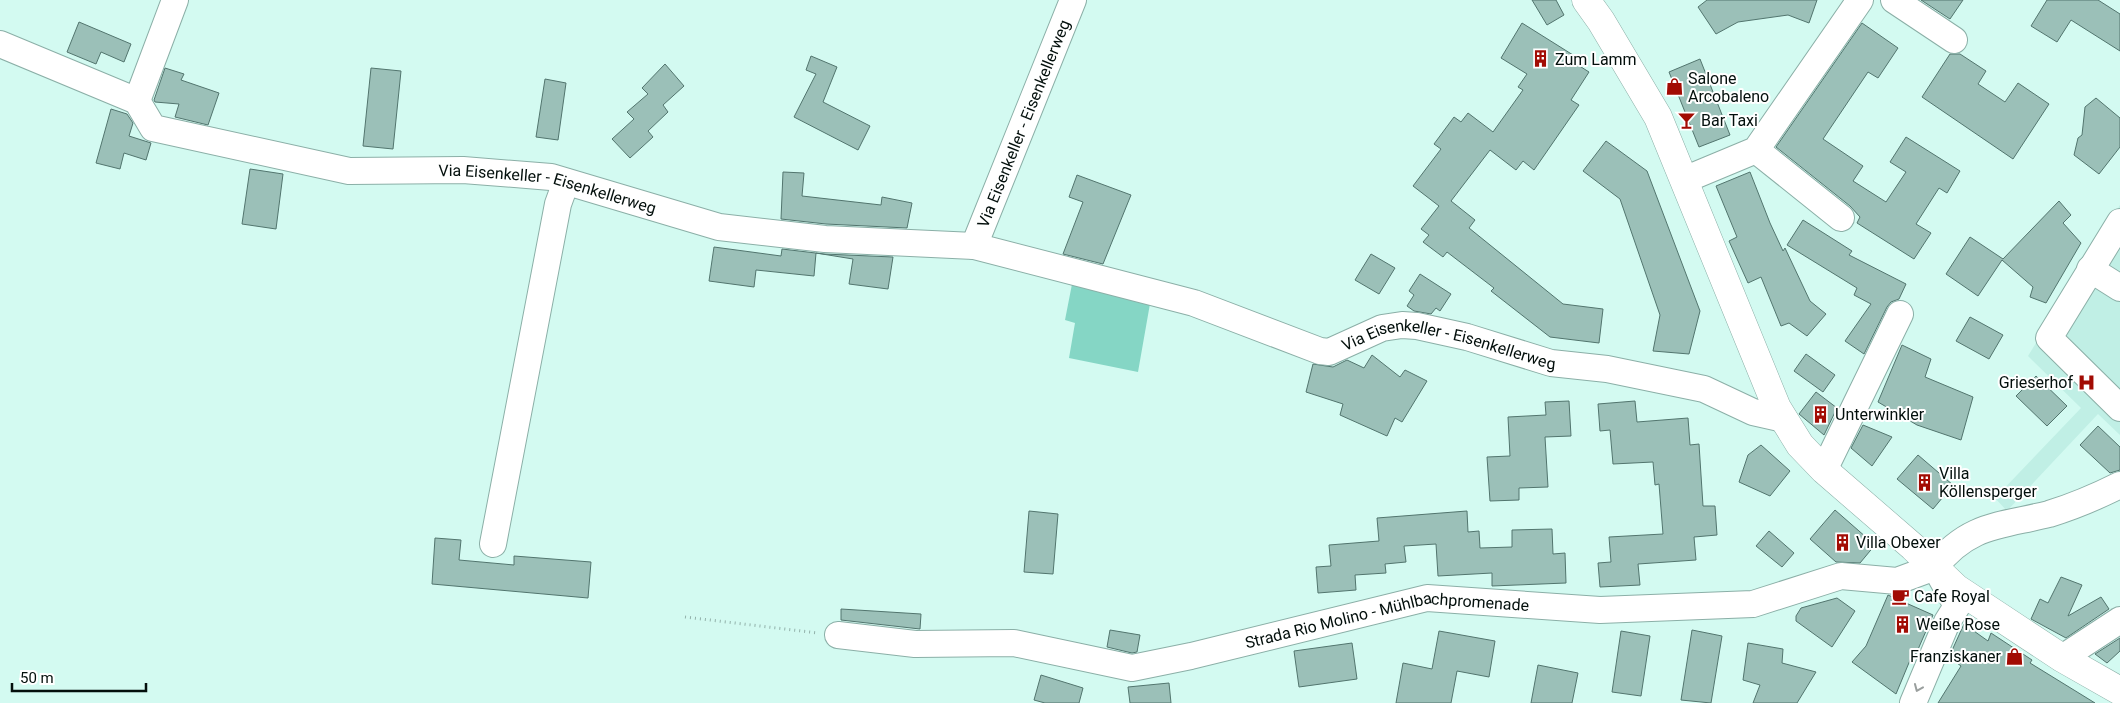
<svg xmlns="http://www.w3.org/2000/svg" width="2120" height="703" font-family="Roboto,sans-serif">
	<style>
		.built { fill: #c0efe5 }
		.green { fill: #85d6c5 }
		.building { fill: #9bc0b8; stroke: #52756e }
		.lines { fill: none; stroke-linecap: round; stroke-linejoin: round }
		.minor-casing { stroke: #8bafa7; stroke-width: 28 }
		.major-casing { stroke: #8bafa7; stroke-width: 29 }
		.path { stroke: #92b1aa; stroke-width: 3; stroke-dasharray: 1 4; stroke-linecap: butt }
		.minor { stroke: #fff; stroke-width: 26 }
		.major { stroke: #fff; stroke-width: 28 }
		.oneway { stroke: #9a9f9e }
		.labels { text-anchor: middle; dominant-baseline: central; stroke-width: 4; stroke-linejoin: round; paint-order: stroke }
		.poi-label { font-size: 16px; fill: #030f0c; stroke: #fff; text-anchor: start }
		.street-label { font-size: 16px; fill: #030f0c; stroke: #fff }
	</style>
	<rect width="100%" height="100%" fill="#d3faf1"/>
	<!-- built -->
	<path class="built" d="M 2120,205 L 2120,435 L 2098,414 L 2007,511 L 1995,498 L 2081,408 L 2028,356 Z"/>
	<!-- green -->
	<path class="green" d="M 1073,279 L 1151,298 L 1138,372 L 1069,358 L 1075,323 L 1065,320 Z"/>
	<!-- building -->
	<path class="building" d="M 1532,0 L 1556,0 L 1564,15 L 1547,25 Z
		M 1707,0 L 1817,0 L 1809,23 L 1788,15 L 1738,22 L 1716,34 L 1698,7 Z
		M 1921,0 L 1963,0 L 1950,19 Z
		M 2047,0 L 2098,0 L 2120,14 L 2120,51 L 2071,20 L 2057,42 L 2031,26 Z
		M 79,22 L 131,44 L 124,62 L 101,52 L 96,64 L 67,52 Z
		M 1522,23 L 1581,60 L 1578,65 L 1589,72 L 1571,100 L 1579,105 L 1534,170 L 1523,161 L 1516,170 L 1490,150 L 1451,201 L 1475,220 L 1469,228 L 1563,304 L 1603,309 L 1599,343 L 1550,337 L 1491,291 L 1494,288 L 1447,252 L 1443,257 L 1423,242 L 1429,235 L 1421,229 L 1439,206 L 1413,186 L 1441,149 L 1434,144 L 1454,117 L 1461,122 L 1468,113 L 1493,132 L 1523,90 L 1518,87 L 1527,74 L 1501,58 Z
		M 1862,23 L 1898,48 L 1878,78 L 1868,72 L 1823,139 L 1863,166 L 1853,181 L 1886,202 L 1906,172 L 1890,162 L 1906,137 L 1960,171 L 1947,193 L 1939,188 L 1916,224 L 1931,233 L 1914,259 L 1857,223 L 1860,217 L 1850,206 L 1776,147 Z
		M 1950,54 L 1960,54 L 1986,71 L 1978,84 L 2005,102 L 2018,83 L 2049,104 L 2013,159 L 1922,97 Z
		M 811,56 L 837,67 L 823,102 L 870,126 L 858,150 L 794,117 L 816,74 L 806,70 Z
		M 1700,59 L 1730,135 L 1699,147 L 1669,72 Z
		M 665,64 L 684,86 L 663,105 L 668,112 L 648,131 L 653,137 L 630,158 L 612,139 L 634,119 L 627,112 L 648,94 L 642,88 Z
		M 165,68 L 184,74 L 181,80 L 219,93 L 208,125 L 175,117 L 179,104 L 155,102 L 154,100 Z
		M 371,68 L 401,71 L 393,149 L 363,146 Z
		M 545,79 L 566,83 L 558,140 L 536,137 Z
		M 2096,98 L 2120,118 L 2120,147 L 2099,174 L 2074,155 L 2078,138 L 2082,135 L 2085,107 Z
		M 111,109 L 127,114 L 133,123 L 129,136 L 151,143 L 146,160 L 124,153 L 120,169 L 96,163 Z
		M 1606,141 L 1647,171 L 1700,311 L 1689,354 L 1653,351 L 1660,315 L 1620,199 L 1583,171 Z
		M 250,169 L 283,174 L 276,229 L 242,224 Z
		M 783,172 L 804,173 L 802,196 L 881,205 L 882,197 L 912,203 L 907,228 L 826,224 L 781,219 Z
		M 1750,172 L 1770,223 L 1783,251 L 1785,248 L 1810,301 L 1826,314 L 1807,336 L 1789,323 L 1781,326 L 1761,277 L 1748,283 L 1729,241 L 1737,237 L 1716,186 Z
		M 1077,175 L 1131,195 L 1103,264 L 1063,254 L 1083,202 L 1069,197 Z
		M 2059,201 L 2071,215 L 2063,223 L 2081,243 L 2046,303 L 2030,297 L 2033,287 L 2002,260 L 1978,296 L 1946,274 L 1970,237 L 2003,259 Z
		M 1803,220 L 1852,251 L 1849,255 L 1906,284 L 1899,299 L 1891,302 L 1887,307 L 1864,354 L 1845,341 L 1871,304 L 1854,295 L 1857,288 L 1787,245 Z
		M 714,247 L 781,256 L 782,249 L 824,254 L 893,257 L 888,289 L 849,284 L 853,259 L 816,253 L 814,276 L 756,270 L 754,287 L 709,281 Z
		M 1371,254 L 1395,268 L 1379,294 L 1355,280 Z
		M 1420,274 L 1451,294 L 1440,311 L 1436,308 L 1431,314 L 1414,311 L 1407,306 L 1414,295 L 1409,291 Z
		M 1970,317 L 2003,335 L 1989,359 L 1956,341 Z
		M 1902,345 L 1931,359 L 1925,377 L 1973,397 L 1961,440 L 1917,425 L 1878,402 Z
		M 1806,354 L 1835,375 L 1823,392 L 1794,371 Z
		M 1372,355 L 1400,377 L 1405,370 L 1427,381 L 1402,422 L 1395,418 L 1387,436 L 1340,415 L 1343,404 L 1306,392 L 1313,364 L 1333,367 L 1347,360 L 1364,368 Z
		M 2036,376 L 2067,406 L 2047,426 L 2016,396 Z
		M 1816,392 L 1837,408 L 1824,435 L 1799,414 Z
		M 1569,401 L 1571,436 L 1545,437 L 1548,487 L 1519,488 L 1519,500 L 1490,501 L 1487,457 L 1510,456 L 1508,417 L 1546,415 L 1545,402 Z
		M 1635,401 L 1637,422 L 1688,418 L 1690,445 L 1699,444 L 1703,506 L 1715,506 L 1717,535 L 1694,537 L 1696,560 L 1638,564 L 1640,585 L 1600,587 L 1598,563 L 1611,562 L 1609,537 L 1663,534 L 1659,484 L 1655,485 L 1653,462 L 1613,464 L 1610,430 L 1600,431 L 1598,404 Z
		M 1863,425 L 1892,437 L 1872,466 L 1851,448 Z
		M 2098,426 L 2120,447 L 2120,470 L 2110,473 L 2080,445 Z
		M 1761,445 L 1790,471 L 1770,496 L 1739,482 L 1748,455 Z
		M 1918,455 L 1953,485 L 1933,509 L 1897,479 Z
		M 1835,510 L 1875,545 L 1860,563 L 1836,562 L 1810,539 Z
		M 1029,511 L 1058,514 L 1053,574 L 1024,572 Z
		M 1467,511 L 1468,532 L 1479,531 L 1480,548 L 1512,547 L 1512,530 L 1552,529 L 1553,554 L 1565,553 L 1566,583 L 1492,586 L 1492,573 L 1438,576 L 1436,544 L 1404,546 L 1406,562 L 1385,564 L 1386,573 L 1355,575 L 1356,590 L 1318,593 L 1316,567 L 1331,566 L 1329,545 L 1379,541 L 1377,518 Z
		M 1769,531 L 1794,553 L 1782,567 L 1756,546 Z
		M 435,538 L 461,540 L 459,560 L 514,565 L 514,556 L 591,562 L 588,598 L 432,584 Z
		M 2061,577 L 2082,585 L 2068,616 L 2101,597 L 2109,609 L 2066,638 L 2031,619 L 2040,599 L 2048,603 Z
		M 1888,595 L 1933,615 L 1916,654 L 1913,653 L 1896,694 L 1852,662 L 1866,646 Z
		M 1837,598 L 1855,611 L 1832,647 L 1796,621 L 1796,616 L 1801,608 Z
		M 841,609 L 921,614 L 920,629 L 841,620 Z
		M 1964,624 L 1988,641 L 1991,633 L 2032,660 L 2030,663 L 2095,703 L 1938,703 L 1961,666 L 1949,657 Z
		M 1110,630 L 1140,635 L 1137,652 L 1132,653 L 1107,647 Z
		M 1692,630 L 1722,636 L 1711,703 L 1681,700 Z
		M 1439,631 L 1495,641 L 1489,677 L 1457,671 L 1451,703 L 1396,703 L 1403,663 L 1432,669 Z
		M 1621,631 L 1650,636 L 1641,696 L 1612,692 Z
		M 2120,638 L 2120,651 L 2107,663 L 2095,654 Z
		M 1352,643 L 1357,679 L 1299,687 L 1294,651 Z
		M 1748,643 L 1783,649 L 1782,663 L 1816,672 L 1797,703 L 1753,703 L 1760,685 L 1743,680 Z
		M 1538,665 L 1578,673 L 1572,703 L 1531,703 Z
		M 1041,675 L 1083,688 L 1079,703 L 1045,703 L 1034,700 Z
		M 1169,683 L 1171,703 L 1130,703 L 1128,687 Z"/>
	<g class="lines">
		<defs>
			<g id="minor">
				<path d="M 1894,0 L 1954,40"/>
				<path id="s1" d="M 0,44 L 137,101 L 153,128 L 349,171 L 463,170 L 551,177 L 719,227 L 825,239 L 974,246 L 1194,303 L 1320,351 L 1329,352 L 1382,328 L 1402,325 L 1417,326 L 1467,337 L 1551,363 L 1607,369 L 1704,389 L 1753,412 L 1784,419"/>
				<path d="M 137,101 L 175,0"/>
				<path d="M 1756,150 L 1841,218"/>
				<path d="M 1684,180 L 1756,150 L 1860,0"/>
				<path d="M 2120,222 L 2049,338 L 2120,408"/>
				<path id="s2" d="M 974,246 L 1073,0"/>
				<path d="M 2090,269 L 2120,288"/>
				<path d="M 1824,470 L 1900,314"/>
				<path d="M 493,544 L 558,204 L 566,182"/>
				<path d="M 1935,567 C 1968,524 2001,526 2049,514 C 2072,507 2098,496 2120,485"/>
				<path id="s3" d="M 838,635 L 915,644 L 1014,643 L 1132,668 L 1191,656 L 1427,598 L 1600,610 L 1753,604 L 1841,576 L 1897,581 L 1935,567"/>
				<path d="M 2062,658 L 2120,620"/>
				<path d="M 1913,703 L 1947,622 L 1957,606 L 1939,574"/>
			</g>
			<path id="major" d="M 1586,0 L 1601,21 L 1658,117 L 1777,408 L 1800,445 L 1824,470 L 1913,547 L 1956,588 L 2062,658 L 2120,691"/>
		</defs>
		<!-- minor casing -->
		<use href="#minor" class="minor-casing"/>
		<!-- major casing -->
		<use href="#major" class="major-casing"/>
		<!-- path -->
		<path class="path" d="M 685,617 L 818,633"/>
		<!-- minor -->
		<use href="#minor" class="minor"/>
		<!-- major -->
		<use href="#major" class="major"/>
	</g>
	<!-- one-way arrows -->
	<defs><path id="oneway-chevron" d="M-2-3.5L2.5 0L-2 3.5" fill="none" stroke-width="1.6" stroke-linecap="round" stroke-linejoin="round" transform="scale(1.25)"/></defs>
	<use class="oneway" href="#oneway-chevron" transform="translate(1918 688) rotate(113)"/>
	<!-- icons -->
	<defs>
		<symbol id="building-bare" viewBox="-9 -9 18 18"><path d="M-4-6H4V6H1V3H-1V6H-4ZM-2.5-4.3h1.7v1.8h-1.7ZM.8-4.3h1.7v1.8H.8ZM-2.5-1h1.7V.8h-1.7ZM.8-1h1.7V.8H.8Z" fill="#a20b03" stroke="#fff" stroke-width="2.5" paint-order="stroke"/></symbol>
		<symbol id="shop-bare" viewBox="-9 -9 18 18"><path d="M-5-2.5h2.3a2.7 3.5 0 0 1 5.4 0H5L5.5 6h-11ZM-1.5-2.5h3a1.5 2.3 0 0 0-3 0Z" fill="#a20b03" stroke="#fff" stroke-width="2.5" paint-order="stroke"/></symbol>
		<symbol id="bar-bare" viewBox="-9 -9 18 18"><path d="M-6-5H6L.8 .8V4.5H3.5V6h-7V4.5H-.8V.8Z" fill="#a20b03" stroke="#fff" stroke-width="2.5" paint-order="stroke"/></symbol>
		<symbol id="hospital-bare" viewBox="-9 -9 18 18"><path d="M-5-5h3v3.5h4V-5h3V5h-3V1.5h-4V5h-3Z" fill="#a20b03" stroke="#fff" stroke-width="2.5" paint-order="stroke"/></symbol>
		<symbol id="cafe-bare" viewBox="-9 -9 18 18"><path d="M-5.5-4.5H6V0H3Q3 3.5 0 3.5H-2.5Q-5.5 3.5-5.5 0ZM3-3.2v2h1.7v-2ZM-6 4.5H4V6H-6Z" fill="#a20b03" stroke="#fff" stroke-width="2.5" paint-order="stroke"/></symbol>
	</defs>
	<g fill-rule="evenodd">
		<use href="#building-bare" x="1528" y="46" width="25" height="25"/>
		<use href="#shop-bare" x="1662" y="74" width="25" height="25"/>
		<use href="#bar-bare" x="1674" y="108" width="25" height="25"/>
		<use href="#hospital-bare" x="2074" y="370" width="25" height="25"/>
		<use href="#building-bare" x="1808" y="402" width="25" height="25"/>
		<use href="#building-bare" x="1912" y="470" width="25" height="25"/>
		<use href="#building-bare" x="1830" y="530" width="25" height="25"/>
		<use href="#cafe-bare" x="1888" y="584" width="25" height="25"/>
		<use href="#building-bare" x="1890" y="612" width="25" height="25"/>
		<use href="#shop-bare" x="2002" y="644" width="25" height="25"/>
	</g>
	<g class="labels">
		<!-- poi labels -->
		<g class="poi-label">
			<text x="1555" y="59">Zum Lamm</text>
			<text x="1688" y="78">Salone<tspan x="1688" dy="18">Arcobaleno</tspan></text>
			<text x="1701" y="120">Bar Taxi</text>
			<text x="2073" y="382" text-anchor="end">Grieserhof</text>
			<text x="1835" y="414">Unterwinkler</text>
			<text x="1939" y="473">Villa<tspan x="1939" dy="18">Köllensperger</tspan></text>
			<text x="1856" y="542">Villa Obexer</text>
			<text x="1914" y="596">Cafe Royal</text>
			<text x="1916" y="624">Weiße Rose</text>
			<text x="2001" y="656" text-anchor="end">Franziskaner</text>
		</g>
		<!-- street labels -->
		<g class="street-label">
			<text stroke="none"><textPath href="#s2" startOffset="132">Via Eisenkeller - Eisenkellerweg</textPath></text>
			<text stroke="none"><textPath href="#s1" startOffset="581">Via Eisenkeller - Eisenkellerweg</textPath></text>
			<text stroke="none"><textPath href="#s1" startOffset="1511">Via Eisenkeller - Eisenkellerweg</textPath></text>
			<text stroke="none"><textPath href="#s3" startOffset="558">Strada Rio Molino - Mühlbachpromenade</textPath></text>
		</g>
	</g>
	<!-- scale -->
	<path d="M12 683v8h134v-8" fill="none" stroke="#030f0c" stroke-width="2.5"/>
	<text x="20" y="683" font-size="15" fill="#030f0c" stroke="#ffffff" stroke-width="4" paint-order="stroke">50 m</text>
</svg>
